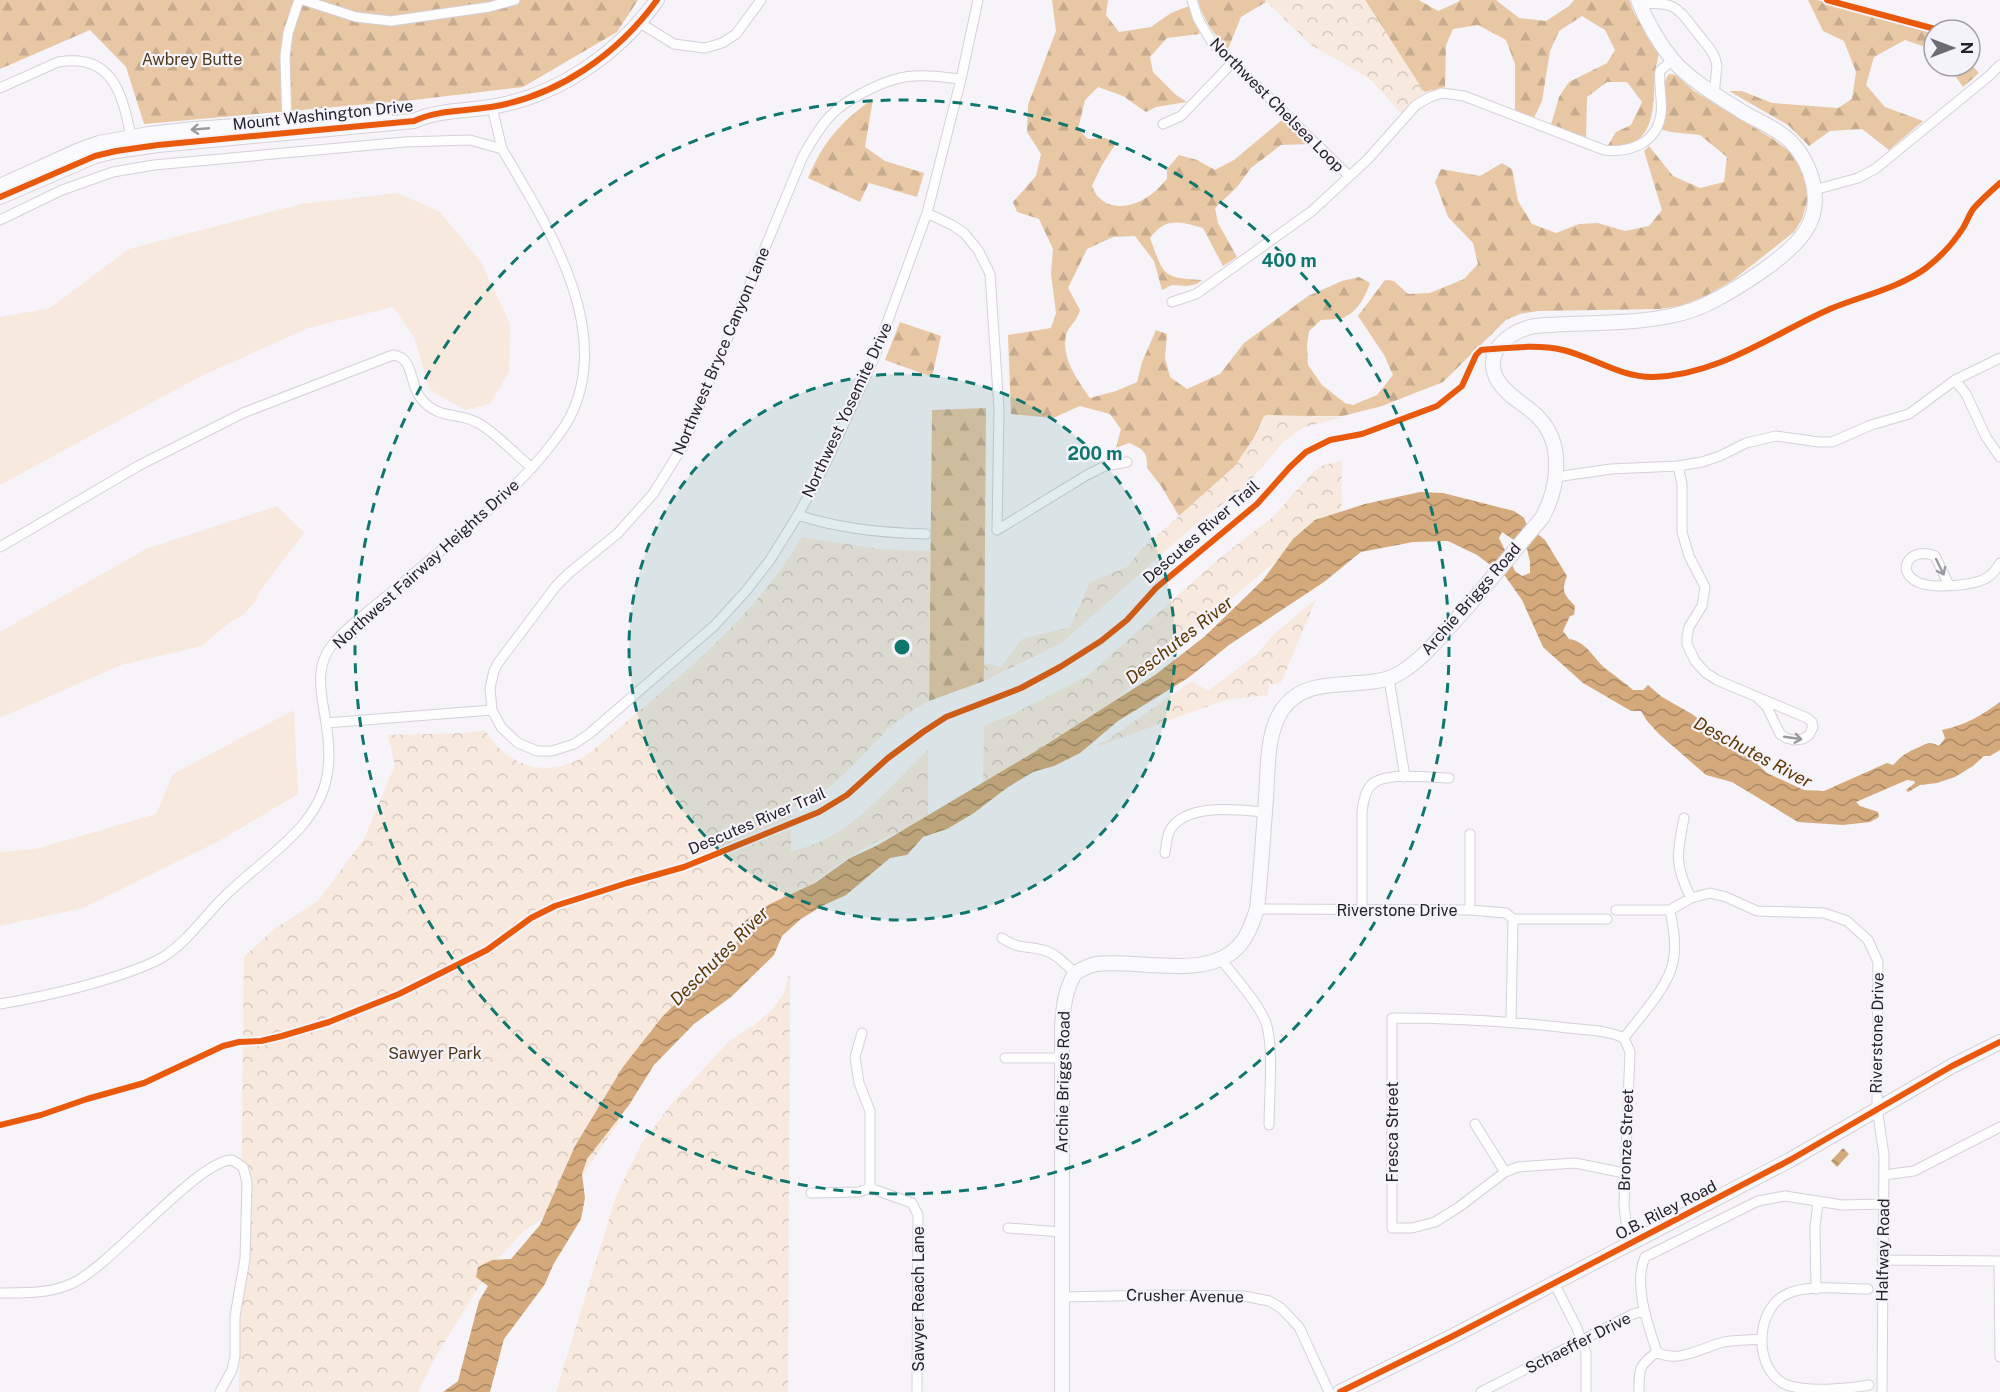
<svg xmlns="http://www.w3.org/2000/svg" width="2000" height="1392" font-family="'Public Sans',sans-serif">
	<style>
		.grass { fill: #f7e9de }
		.forest { fill: url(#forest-firs) }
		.park { fill: url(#park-crowns) }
		.water { fill: url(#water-waves); fill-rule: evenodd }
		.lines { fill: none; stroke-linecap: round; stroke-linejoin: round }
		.street-casing { stroke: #d4d1d9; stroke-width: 11 }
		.secondary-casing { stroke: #d4d1d9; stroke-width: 16 }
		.street { stroke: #fefdfe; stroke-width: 9 }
		.secondary { stroke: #fafafc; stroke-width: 14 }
		.cycleway-casing { stroke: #f5f3fa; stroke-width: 10 }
		.cycleway { stroke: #e8590c; stroke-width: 6 }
		.oneway { stroke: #9a989f }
		.oneway2 { stroke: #9c9aa0 }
		.ring { fill: none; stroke: #0f766e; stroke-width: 3; stroke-dasharray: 10 8 }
		.labels { text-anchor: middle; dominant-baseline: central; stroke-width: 4.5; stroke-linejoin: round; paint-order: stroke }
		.park-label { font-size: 16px; fill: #4f3719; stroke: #f5f3fa }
		.street-label { font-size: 16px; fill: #25212d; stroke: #f5f3fa }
		.water-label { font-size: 18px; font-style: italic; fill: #5e3800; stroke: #f5f3fa }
		.centre { fill: #0f766e; stroke: #f5f3fa; stroke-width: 3 }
		.ring-label { font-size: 18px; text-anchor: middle; font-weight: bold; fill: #0f766e; stroke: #f5f3fa; stroke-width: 4.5; stroke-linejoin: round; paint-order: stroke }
	</style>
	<defs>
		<pattern id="forest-firs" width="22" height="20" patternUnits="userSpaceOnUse" patternTransform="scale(1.5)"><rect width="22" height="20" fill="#e8c7a4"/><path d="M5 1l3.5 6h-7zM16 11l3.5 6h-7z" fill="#c7ab8e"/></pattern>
		<pattern id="park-crowns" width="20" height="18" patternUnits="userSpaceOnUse" patternTransform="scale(1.5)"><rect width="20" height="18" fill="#f7e9de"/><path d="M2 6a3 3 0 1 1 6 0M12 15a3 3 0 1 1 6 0" fill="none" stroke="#d4c8bf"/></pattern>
		<pattern id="water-waves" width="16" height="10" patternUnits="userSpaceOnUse" patternTransform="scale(1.5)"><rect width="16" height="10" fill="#d4aa7c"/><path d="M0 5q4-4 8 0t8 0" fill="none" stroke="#ac8a66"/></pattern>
	</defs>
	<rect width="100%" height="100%" fill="#f6f4f9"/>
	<!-- grass -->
	<path class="grass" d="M 398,193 L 440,212 L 481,262 L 510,324 L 509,372 L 490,404 L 465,410 L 430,390 L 414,337 L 393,307 L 308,328 L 199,377 L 0,485 L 0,317 L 50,308 L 129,249 L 301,204 Z
		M 277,506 L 304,533 L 260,591 L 255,602 L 242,616 L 230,622 L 202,646 L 121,665 L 0,718 L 0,632 L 146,549 Z
		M 294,710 L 298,794 L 219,841 L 83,908 L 0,926 L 0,852 L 36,849 L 156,814 L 173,774 Z"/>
	<!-- forest -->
	<path class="forest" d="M 0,0 L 638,0 L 617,32 L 523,87 L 414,100 L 144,124 L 126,67 L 90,30 L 0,69 Z
		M 1052,0 L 1108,0 L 1106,15 L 1119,32 L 1151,27 L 1171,13 L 1189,6 L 1200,34 L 1167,38 L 1150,57 L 1153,72 L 1176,95 L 1187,102 L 1156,107 L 1146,112 L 1123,96 L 1098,87 L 1085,100 L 1078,129 L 1088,139 L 1105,138 L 1116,143 L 1102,165 L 1092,186 C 1102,214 1134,209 1153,193 C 1158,189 1162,184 1167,179 L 1167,169 L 1179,155 L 1197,160 L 1215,170 L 1234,160 L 1283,119 L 1309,144 L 1281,145 L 1251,168 L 1237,187 L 1215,208 L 1218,223 L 1237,257 L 1223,266 L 1203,228 C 1181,222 1166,216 1150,238 C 1164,275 1161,278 1202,280 L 1197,284 L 1187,286 L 1172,285 L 1162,290 L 1154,261 L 1135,236 L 1113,237 L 1087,249 L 1068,288 L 1080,310 C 1077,321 1068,327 1066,335 C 1061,358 1078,381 1090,398 L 1116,391 L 1137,382 L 1142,362 L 1156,330 L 1167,334 L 1165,358 L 1170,377 L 1187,389 L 1220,374 L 1244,343 L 1308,296 L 1342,281 L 1359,277 L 1370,283 C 1366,295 1358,311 1345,317 C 1338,320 1328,319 1321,320 L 1309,331 L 1307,345 L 1308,365 L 1322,385 L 1345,403 L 1353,405 L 1377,395 L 1393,375 L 1384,355 L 1358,316 L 1385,280 L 1394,281 L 1408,294 L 1430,293 L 1464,279 L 1478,264 L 1473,243 L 1448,217 L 1435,182 L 1441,169 L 1480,176 L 1502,163 L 1512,169 L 1518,201 L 1532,224 L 1556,233 L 1579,224 L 1598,223 L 1625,231 L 1649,226 L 1662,210 L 1644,151 L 1649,146 L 1673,176 L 1700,188 L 1724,182 L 1727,157 L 1700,135 L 1671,132 L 1660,129 C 1663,122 1665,115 1666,109 C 1668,96 1660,85 1669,74 L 1676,75 L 1694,91 L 1773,139 L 1789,151 L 1799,166 L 1807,187 L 1807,202 L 1802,219 L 1794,232 L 1733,280 L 1706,296 L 1680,306 L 1659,309 L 1538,311 L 1520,314 L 1506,320 L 1443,382 L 1382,406 L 1343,416 L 1264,416 L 1254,438 L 1235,466 L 1179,516 L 1161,486 L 1147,468 C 1148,452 1143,449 1129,443 L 1116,448 L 1121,429 L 1110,414 L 1080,406 L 1053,418 L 1011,414 L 1008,335 L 1051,328 L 1056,313 L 1051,274 L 1053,249 L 1039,219 L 1017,212 L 1013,202 L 1036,176 L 1041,154 L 1027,132 L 1028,105 L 1056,31 Z
		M 1198,0 L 1265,0 L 1266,2 L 1241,17 L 1228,49 C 1214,35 1203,19 1198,0 Z
		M 1365,0 L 1419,0 L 1438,11 L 1458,2 L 1460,0 L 1496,0 L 1519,18 L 1546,21 L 1569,6 L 1574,0 L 1629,0 L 1634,13 L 1659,52 C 1658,60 1655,67 1655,75 C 1653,98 1657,138 1626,145 C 1620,147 1613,146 1607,147 L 1616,132 L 1631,125 L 1642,102 L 1627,82 L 1607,82 L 1587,97 L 1586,140 L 1551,125 L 1559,97 L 1569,82 L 1607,63 L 1615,50 L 1605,30 L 1582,16 L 1559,31 L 1550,51 L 1542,101 L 1534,118 L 1515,110 L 1515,64 L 1506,40 L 1478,25 L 1453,29 L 1446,45 L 1445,87 L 1424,92 Z
		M 1808,0 L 1817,0 L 1901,20 L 1934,32 L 1934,50 L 1905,40 L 1874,57 L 1866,85 L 1885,107 L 1923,121 L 1889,150 L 1862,129 L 1830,131 L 1809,146 L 1788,125 L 1729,91 L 1742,91 L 1772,103 L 1838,108 L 1852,99 L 1856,72 L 1844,41 L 1823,31 Z
		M 1970,63 L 1979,73 L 1963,87 L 1948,66 L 1970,66 Z
		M 873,99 L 865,147 L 885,161 L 924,173 L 917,197 L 869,183 L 860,202 L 808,178 C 823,142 841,121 873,99 Z
		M 900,322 L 941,336 L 932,377 L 885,360 Z
		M 986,408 L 984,681 L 929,701 L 932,410 Z"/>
	<!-- park -->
	<path class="park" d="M 1265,0 L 1365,0 L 1424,92 L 1401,113 L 1369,78 L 1311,45 Z
		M 1267,415 L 1343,417 L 1302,428 L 1283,442 L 1245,487 L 1196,524 L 1063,642 L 984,681 L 984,663 L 1001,667 L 1022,639 L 1070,627 L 1090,582 L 1127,567 L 1141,550 L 1235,466 L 1254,438 L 1264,416 Z
		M 1342,460 L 1341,527 L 1300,544 L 1277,560 L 1232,598 L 1164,661 L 1143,674 L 1113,703 L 983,787 L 984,726 L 1015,713 L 1087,676 L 1222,556 L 1273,517 L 1312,473 L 1321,466 Z
		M 802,537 L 879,549 L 930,551 L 929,701 C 918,707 908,713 898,721 C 863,750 836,794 791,808 L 791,851 C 849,841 887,787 928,750 L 928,823 C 884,833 849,856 814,883 L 651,1030 L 639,1052 L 633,1085 L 617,1125 L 563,1204 L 524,1231 L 492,1265 L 436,1356 L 418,1392 L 239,1392 L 244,957 L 274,929 L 318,901 L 364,839 L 395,765 L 388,735 L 464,733 L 485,730 C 509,770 552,780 591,752 C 668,685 749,626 802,537 Z
		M 1316,599 L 1281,683 L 1269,684 L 1268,695 L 1225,700 L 1099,746 L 1099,743 L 1106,741 L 1192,681 L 1208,691 L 1257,654 L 1275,633 Z
		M 790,971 L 788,1392 L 556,1392 L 616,1196 L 641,1144 L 673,1102 L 729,1041 L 754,1025 L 772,1010 L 784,993 Z"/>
	<!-- water -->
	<path class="water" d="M 1420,492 L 1443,493 L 1514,511 L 1524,518 L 1527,525 L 1545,540 L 1567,576 C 1561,592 1564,594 1575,606 L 1574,615 L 1570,616 L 1563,631 L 1569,639 C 1586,641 1594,659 1606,669 C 1615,676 1624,682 1633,690 L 1643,690 L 1648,685 L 1662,697 L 1692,714 L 1722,737 L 1724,742 L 1745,752 L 1767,773 L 1804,790 L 1824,791 L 1887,763 L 1893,765 C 1903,755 1904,754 1917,748 C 1927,744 1928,740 1939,746 L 1945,738 L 1942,730 C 1965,725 1981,716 2000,702 L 2000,750 L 1990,756 L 1984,756 L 1973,766 L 1955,777 L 1937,783 L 1920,785 L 1908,792 L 1906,790 L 1915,783 L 1914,781 L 1907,780 L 1856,802 L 1860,806 L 1878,812 L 1879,817 L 1870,822 L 1843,825 L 1798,822 L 1732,782 L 1706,775 L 1659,734 L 1647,721 L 1641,711 L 1631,711 L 1583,683 L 1543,647 L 1522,600 L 1505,576 L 1477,555 L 1448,541 L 1413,542 L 1361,552 L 1324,582 L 1229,645 L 1188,678 L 1118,721 L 1080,753 L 1054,766 L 1033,772 L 1008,787 L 974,813 L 947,829 L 923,837 L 907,855 L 890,858 L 846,895 L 822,906 L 801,919 L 782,936 L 774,955 L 731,997 L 694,1024 L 654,1065 L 629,1105 L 587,1159 L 582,1174 L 585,1198 L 581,1219 L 553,1265 L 545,1284 L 504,1339 L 490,1392 L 443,1392 L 458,1381 L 479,1301 L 488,1286 L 476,1277 L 478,1267 L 492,1260 L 511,1259 L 540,1225 L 575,1146 L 623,1067 L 662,1017 L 736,944 L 746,920 L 768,905 L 815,883 L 850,858 L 878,845 L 1041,748 L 1155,675 L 1204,637 L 1263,580 L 1293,539 L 1315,520 L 1365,504 ZM 1502,532 L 1527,549 L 1530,562 L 1530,573 L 1522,576 L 1515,571 L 1499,538 Z
		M 1843,1148 L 1849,1154 L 1837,1167 L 1831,1161 Z"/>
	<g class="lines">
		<defs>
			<path id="street" d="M 303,0 L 356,17 L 391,21 L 489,7 L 515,0
				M 1192,0 L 1198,19 L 1212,42 L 1349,176
				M 1639,4 C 1676,1 1677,7 1698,34 C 1704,42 1711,48 1715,58 L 1717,66 L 1714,94
				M 640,23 L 674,44 L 705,48 L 722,43 L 736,34 L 761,0
				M 961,79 C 940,77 917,73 896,79 C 877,84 846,100 832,114 C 820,126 811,142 803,156 L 683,446 L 653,494 L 617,534 L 569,573 L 556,586 L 498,663 L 494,671 L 490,688 L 492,710 L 501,727 L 518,743 L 537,751 L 552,751 L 574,744 L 589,734 L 714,626 L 746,591 L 770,560 L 798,515 L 825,465 L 875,356 L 927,213 L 961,79 L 978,0
				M 0,88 L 58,62 C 115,52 123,98 132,141
				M 1163,124 L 1181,116 L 1233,62
				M 287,128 L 285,56 L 288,33 L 299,0
				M 1814,190 L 1858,178 L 1875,169 L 1989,76 L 2000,65
				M 927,213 L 952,225 L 964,233 L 978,250 L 990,274 L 999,409 L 997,530
				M 0,220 L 62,190 L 113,172 L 154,165 L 405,142 L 470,140 L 502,149 L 492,107
				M 1172,302 L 1196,294 L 1312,211 L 1368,159 L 1416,105 L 1430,97 L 1442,93 L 1464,96 L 1604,150 C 1630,153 1657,143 1661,114 C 1663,99 1658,85 1660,71 L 1672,60
				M 1955,380 L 1966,394 L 1986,437 L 2000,457
				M 1678,466 L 1682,484 L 1682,532 L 1689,556 L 1705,587 L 1702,606 L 1689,627 L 1687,637 L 1687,644 L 1695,661 L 1706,673 L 1717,680 L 1807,718 L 1812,722 L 1813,727 L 1809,735 L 1803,739 L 1794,740 L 1786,738 L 1780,734 L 1767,707 L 1757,697
				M 1556,477 L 1611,469 L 1678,466 L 1702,462 L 1720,456 L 1746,443 L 1776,436 L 1819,442 L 1832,442 L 1871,425 L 1909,414 L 1955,380 L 2000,358
				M 798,515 C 839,529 883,533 926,534
				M 997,530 L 1087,475 L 1105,466 L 1127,462
				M 0,547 L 138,466 L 243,413 L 393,355 C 416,358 408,386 423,401 C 441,420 459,412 478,423 C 494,431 517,456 532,468
				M 1949,585 L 1935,556 C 1912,546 1896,568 1914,580 C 1927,590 1975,586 1988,577 C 1993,574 1997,568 2000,563
				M 1389,679 L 1405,777
				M 326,723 L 492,710
				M 1684,818 C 1677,853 1674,865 1691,898
				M 1470,834 L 1470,910
				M 1165,853 C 1166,846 1167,836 1170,830 C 1187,802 1239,810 1265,812
				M 1257,909 L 1470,910 L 1506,913 L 1513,919 L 1607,919
				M 1362,910 L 1362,812 C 1363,802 1365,792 1371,785 C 1385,771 1430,778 1449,778
				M 1616,910 L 1670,910 L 1691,898 L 1710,893 L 1726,897 L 1757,911 L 1824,913 L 1847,921 L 1868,940 L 1878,962 L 1877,1108 L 1884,1155 L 1882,1392
				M 1002,938 C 1020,950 1024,945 1043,950 C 1056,953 1066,965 1075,973
				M 1221,959 C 1235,978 1258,1002 1266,1023 C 1274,1046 1269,1099 1269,1125
				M 0,1004 C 41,997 81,988 120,975 C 135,970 150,965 163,957 C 187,942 203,918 222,899 C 258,861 317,831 327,776 C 330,759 329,740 326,723 C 322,696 313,667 333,644 C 344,630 359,619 372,608 C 392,592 411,576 431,559 C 471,526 510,494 543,455 C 553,442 563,431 570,417 C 615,328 546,224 502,149
				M 1511,1022 L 1513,919
				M 862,1033 L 855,1057 L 859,1083 L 870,1111 L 870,1188
				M 1624,1038 C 1605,1029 1581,1030 1560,1027 C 1504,1021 1449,1018 1392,1018 L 1392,1228 L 1412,1228 L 1435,1222 L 1459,1207 L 1505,1172 L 1518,1167 L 1575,1163 L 1624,1173
				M 1624,1038 L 1630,1052 L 1624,1206 L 1626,1222 L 1636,1240
				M 1624,1038 C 1639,1018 1669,986 1673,962 C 1677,945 1673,927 1670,910
				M 1005,1058 L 1062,1058
				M 1475,1124 L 1505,1172
				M 1884,1175 L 1914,1171 L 2000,1127
				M 811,1193 L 859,1192 L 870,1188 L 912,1203 L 918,1215 L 917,1392
				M 1008,1228 L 1062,1232
				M 1882,1260 L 2000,1261
				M 1999,1261 L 2000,1357
				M 1554,1283 L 1577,1328 L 1586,1353 L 1586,1392
				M 1816,1289 L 1815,1227 L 1818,1202
				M 1868,1289 C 1845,1289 1807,1284 1787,1294 C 1754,1309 1753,1371 1787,1385 C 1807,1392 1848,1389 1869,1385
				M 0,1293 C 24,1293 50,1294 73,1283 C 114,1263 198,1160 232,1160 L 243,1167 L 247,1182 L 245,1259 L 235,1316 L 235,1356 L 232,1370 L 220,1392
				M 1062,1297 L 1159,1295 L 1244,1296 L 1269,1301 L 1281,1308 L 1299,1327 L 1329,1392
				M 1762,1339 C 1750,1340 1737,1340 1724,1342 C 1703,1347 1678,1364 1657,1352 C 1648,1325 1633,1284 1645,1257 L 1758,1201 L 1785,1196 L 1842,1205 L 1884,1204
				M 1481,1392 L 1633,1314 L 1644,1311
				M 1639,1392 C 1639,1369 1638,1366 1657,1352"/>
			<path id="secondary" d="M 0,186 L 79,150 L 99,143 L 149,134 L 194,129 L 385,115
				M 0,197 L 95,156 L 116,151 L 158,145 L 414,121 C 437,110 465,111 491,107 C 558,96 618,54 657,0
				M 1062,1392 L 1062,1028 C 1063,1007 1065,991 1075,973 C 1082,969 1088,966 1096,964 C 1139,958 1212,983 1242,942 C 1250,932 1253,920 1257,909 C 1261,872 1263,836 1266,799 C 1268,771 1266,734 1282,710 C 1309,670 1365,694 1400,673 C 1421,660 1437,641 1453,623 C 1484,589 1512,553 1542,518 C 1558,489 1565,445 1539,418 C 1527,405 1508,397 1498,381 C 1481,352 1509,332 1534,326 C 1579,322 1626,325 1670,316 C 1685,313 1700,308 1713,301 C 1740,287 1791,255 1806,230 C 1824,202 1812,164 1791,142 C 1777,128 1757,121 1741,111 C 1720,98 1687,78 1672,59 C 1658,42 1646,20 1638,0
				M 1340,1392 L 1453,1336 L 1790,1160 L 1952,1066 L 2000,1042"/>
		</defs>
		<!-- street casing -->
		<use href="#street" class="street-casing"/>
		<!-- secondary casing -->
		<use href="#secondary" class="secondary-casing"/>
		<!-- street -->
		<use href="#street" class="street"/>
		<!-- secondary -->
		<use href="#secondary" class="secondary"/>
		<defs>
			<path id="cycleway" d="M 1827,0 L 1939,30
				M 0,197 L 95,156 L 116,151 L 158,145 L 414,121 C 437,110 465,111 491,107 C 558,96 618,54 657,0
				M 0,1125 L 41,1115 L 87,1099 L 144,1083 L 223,1046 L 239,1042 L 261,1041 L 282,1036 L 329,1022 L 399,994 L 487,950 L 531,918 L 555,906 L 627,883 L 684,867 L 819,812 L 847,795 L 888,758 L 923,732 L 946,717 L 1021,688 L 1060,667 L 1101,641 L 1127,620 L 1156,588 L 1257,504 L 1290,467 L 1306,452 L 1330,440 L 1362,434 L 1437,406 L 1462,386 L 1476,355 L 1481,350 C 1507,348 1537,344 1563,350 C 1593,357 1621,378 1654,377 C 1719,375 1773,334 1830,309 C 1861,296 1899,288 1926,268 C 1939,258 1954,242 1963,228 C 1967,222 1969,214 1974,208 C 1982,199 1991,191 2000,183
				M 1340,1392 L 1453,1336 L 1790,1160 L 1952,1066 L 2000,1042"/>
		</defs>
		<!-- cycleway casing -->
		<use href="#cycleway" class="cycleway-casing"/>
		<!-- cycleway -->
		<use href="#cycleway" class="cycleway"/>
	</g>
	<!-- one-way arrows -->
	<defs><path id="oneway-shaft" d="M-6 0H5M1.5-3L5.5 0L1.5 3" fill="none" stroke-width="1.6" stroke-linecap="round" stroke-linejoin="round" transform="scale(1.5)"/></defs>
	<use class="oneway" href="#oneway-shaft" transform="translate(200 129) rotate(175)"/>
	<g class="oneway2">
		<use href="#oneway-shaft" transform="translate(1940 567) rotate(64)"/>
		<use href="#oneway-shaft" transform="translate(1793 738) rotate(8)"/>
	</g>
	<!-- distance rings -->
	<circle cx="902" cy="647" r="273" fill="#0f766e" fill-opacity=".12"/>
	<g class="ring">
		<circle cx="902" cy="647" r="273"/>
		<circle cx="902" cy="647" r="547"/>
	</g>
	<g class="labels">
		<!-- park labels -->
		<g class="park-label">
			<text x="192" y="59">Awbrey Butte</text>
			<text x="435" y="1053">Sawyer Park</text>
		</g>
		<!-- street labels -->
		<g class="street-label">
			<text transform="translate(1277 105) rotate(45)">Northwest Chelsea Loop</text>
			<text transform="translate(323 115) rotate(-6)">Mount Washington Drive</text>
			<text transform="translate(721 351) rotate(-67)">Northwest Bryce Canyon Lane</text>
			<text transform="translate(847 410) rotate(-65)">Northwest Yosemite Drive</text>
			<text transform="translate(1201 532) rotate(-41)">Descutes River Trail</text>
			<text transform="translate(426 564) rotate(-42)">Northwest Fairway Heights Drive</text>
			<text transform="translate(1471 599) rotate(-49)">Archie Briggs Road</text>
			<text transform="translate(757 821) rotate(-23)">Descutes River Trail</text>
			<text x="1397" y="910">Riverstone Drive</text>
			<text transform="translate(1877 1033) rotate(-89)">Riverstone Drive</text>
			<text transform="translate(1063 1082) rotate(-89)">Archie Briggs Road</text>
			<text transform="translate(1392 1132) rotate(-90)">Fresca Street</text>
			<text transform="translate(1626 1140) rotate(-88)">Bronze Street</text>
			<text transform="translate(1666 1210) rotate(-27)">O.B. Riley Road</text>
			<text transform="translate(1883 1250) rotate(-89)">Halfway Road</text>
			<text transform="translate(1185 1296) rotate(1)">Crusher Avenue</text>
			<text transform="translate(918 1299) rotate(-90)">Sawyer Reach Lane</text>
			<text transform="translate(1578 1343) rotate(-27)">Schaeffer Drive</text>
		</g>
		<!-- water labels -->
		<g class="water-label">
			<text transform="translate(1179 640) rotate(-38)">Deschutes River</text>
			<text transform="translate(1753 752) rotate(28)">Deschutes River</text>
			<text transform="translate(719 956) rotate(-45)">Deschutes River</text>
		</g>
	</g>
	<circle cx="902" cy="647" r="9" class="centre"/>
	<g class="ring-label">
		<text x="1289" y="267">400 m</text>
		<text x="1095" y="460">200 m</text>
	</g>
	<!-- north arrow -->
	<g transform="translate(1952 48) rotate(90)"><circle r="28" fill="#f5f3fa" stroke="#a29fa8" stroke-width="1.5"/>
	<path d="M0-4.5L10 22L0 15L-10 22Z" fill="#6e6b74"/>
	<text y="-9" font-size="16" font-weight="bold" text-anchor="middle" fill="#25212d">N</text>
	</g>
</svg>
